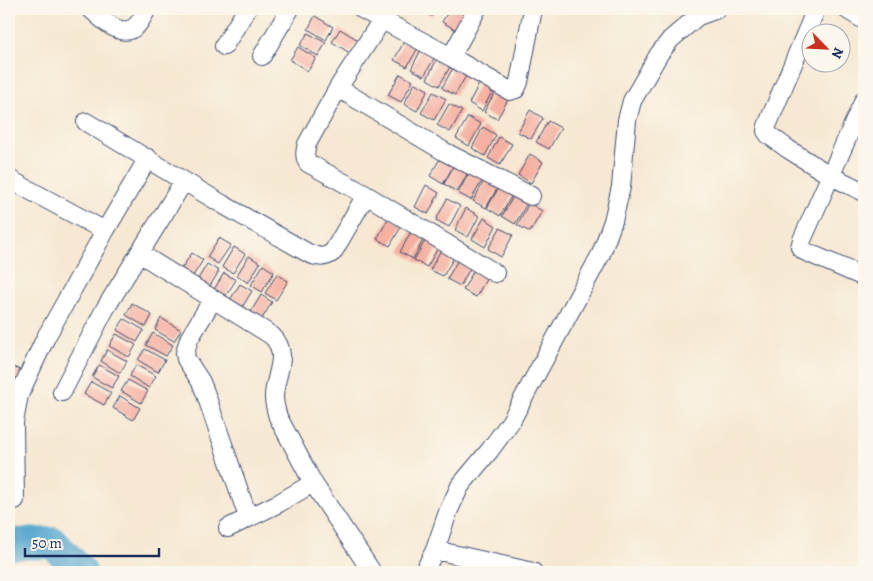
<svg xmlns="http://www.w3.org/2000/svg" width="873" height="581" font-family="Alegreya,serif">
	<style>
		.lines { fill: none; stroke-linecap: round; stroke-linejoin: round }
		.river { stroke: #52a5cd; stroke-width: 32 }
		.building { fill: #f5b0a1 }
		.minor-casing { stroke: #3c4b6f; stroke-width: 20 }
		.minor { stroke: #fff; stroke-width: 18 }
	</style>
	<rect width="100%" height="100%" fill="#fbf7ec"/>
	<filter id="ink" filterUnits="userSpaceOnUse"><feTurbulence type="fractalNoise" baseFrequency=".02" numOctaves="2"/><feDisplacementMap in="SourceGraphic" scale="10" xChannelSelector="R" yChannelSelector="G"/><feConvolveMatrix kernelMatrix="1 2 1 2 8 2 1 2 1" color-interpolation-filters="sRGB"/></filter>
	<filter id="wash" filterUnits="userSpaceOnUse"><feTurbulence type="fractalNoise" baseFrequency=".0096" numOctaves="4" result="noise"/><feDisplacementMap in="SourceGraphic" scale="20" xChannelSelector="R" yChannelSelector="G"/><feGaussianBlur stdDeviation="1.12" result="paint"/><feColorMatrix in="noise" values="0 0 0 0 0 0 0 0 0 0 0 0 0 0 0 0 0 1.4 0 .05"/><feComposite in="paint" operator="in"/></filter>
	<g filter="url(#wash)">
		<rect width="100%" height="100%" fill="#f6e8d2"/>
		<g class="lines">
			<!-- river -->
			<path class="river" d="M 9,544 L 53,543 L 81,572"/>
		</g>
		<g id="blocks">
			<!-- building -->
			<path class="building" d="M 419,9 L 436,9 L 432,16 Z
				M 450,9 L 472,9 L 460,32 L 442,22 Z
				M 315,16 L 333,27 L 326,40 L 308,29 Z
				M 340,29 L 358,40 L 350,53 L 332,42 Z
				M 308,33 L 326,43 L 318,56 L 300,45 Z
				M 406,38 L 419,46 L 407,67 L 394,60 Z
				M 298,47 L 316,58 L 308,71 L 290,60 Z
				M 422,48 L 436,55 L 424,76 L 411,69 Z
				M 438,57 L 451,65 L 439,86 L 427,79 Z
				M 454,66 L 467,74 L 455,95 L 442,88 Z
				M 400,74 L 413,81 L 401,102 L 388,95 Z
				M 480,82 L 493,90 L 482,111 L 469,103 Z
				M 415,83 L 428,90 L 417,111 L 404,104 Z
				M 496,90 L 509,98 L 497,119 L 484,112 Z
				M 433,92 L 446,99 L 434,120 L 421,113 Z
				M 449,104 L 462,111 L 450,132 L 437,125 Z
				M 530,110 L 543,118 L 531,139 L 518,132 Z
				M 468,117 L 481,124 L 469,146 L 456,138 Z
				M 548,121 L 561,128 L 549,149 L 536,142 Z
				M 483,127 L 496,135 L 485,156 L 472,148 Z
				M 499,137 L 512,144 L 500,165 L 488,158 Z
				M 530,154 L 543,162 L 531,183 L 518,175 Z
				M 442,155 L 455,163 L 443,184 L 430,176 Z
				M 455,163 L 469,171 L 457,192 L 444,184 Z
				M 470,171 L 483,179 L 471,200 L 458,193 Z
				M 485,179 L 498,187 L 486,208 L 473,201 Z
				M 426,185 L 439,193 L 428,214 L 415,207 Z
				M 499,187 L 512,195 L 500,216 L 487,208 Z
				M 514,195 L 527,203 L 515,224 L 502,216 Z
				M 447,199 L 460,206 L 449,227 L 436,220 Z
				M 529,203 L 542,211 L 530,232 L 517,225 Z
				M 466,208 L 479,216 L 468,237 L 455,230 Z
				M 389,217 L 402,225 L 390,246 L 377,239 Z
				M 484,218 L 496,226 L 485,247 L 472,239 Z
				M 500,228 L 513,235 L 501,257 L 488,249 Z
				M 412,230 L 424,238 L 413,259 L 400,252 Z
				M 219,238 L 231,245 L 218,264 L 207,257 Z
				M 426,239 L 439,246 L 427,267 L 414,260 Z
				M 234,247 L 245,254 L 233,273 L 222,267 Z
				M 442,248 L 455,256 L 443,276 L 430,270 Z
				M 192,253 L 203,260 L 191,279 L 179,272 Z
				M 249,256 L 260,263 L 248,283 L 237,275 Z
				M 459,258 L 472,265 L 460,286 L 447,279 Z
				M 207,264 L 219,271 L 207,291 L 195,284 Z
				M 263,265 L 274,272 L 262,292 L 251,285 Z
				M 475,268 L 488,276 L 476,297 L 463,290 Z
				M 224,273 L 236,280 L 223,300 L 212,293 Z
				M 277,274 L 288,281 L 276,300 L 265,293 Z
				M 240,284 L 252,291 L 240,311 L 228,303 Z
				M 261,295 L 272,302 L 260,322 L 249,315 Z
				M 132,303 L 152,315 L 146,327 L 126,315 Z
				M 161,318 L 181,330 L 174,341 L 155,330 Z
				M 124,319 L 144,330 L 137,342 L 117,330 Z
				M 153,333 L 173,345 L 166,356 L 146,345 Z
				M 116,334 L 136,345 L 129,357 L 109,346 Z
				M 145,349 L 165,360 L 158,372 L 138,360 Z
				M 107,350 L 127,361 L 120,373 L 101,361 Z
				M 9,365 L 24,372 L 18,384 L 9,380 Z
				M 99,365 L 119,376 L 112,388 L 92,377 Z
				M 136,365 L 156,376 L 149,388 L 130,376 Z
				M 128,380 L 148,391 L 141,403 L 121,391 Z
				M 91,382 L 111,393 L 104,405 L 84,394 Z
				M 120,396 L 140,408 L 133,420 L 113,408 Z"/>
		</g>
	</g>
	<g filter="url(#ink)">
		<use href="#blocks" fill-opacity="0" stroke="#3c4b6f" stroke-width="1"/>
		<g class="lines">
			<defs>
				<path id="minor" d="M 91,9 C 102,19 122,41 137,25 C 141,21 144,14 147,9
					M 362,9 L 451,57 L 510,91 L 516,89 L 519,82 L 533,9
					M 816,9 L 767,126 L 766,131 L 769,135 L 788,149 L 831,176 L 864,192
					M 846,9 L 864,20
					M 224,46 L 247,9
					M 262,56 L 290,9
					M 451,57 L 477,9
					M 338,88 L 445,152 L 531,196
					M 864,100 L 802,240 L 800,247 L 804,251 L 864,277
					M 86,122 L 222,204 L 308,253 C 317,257 324,259 333,252 L 366,195 L 308,163 C 304,156 305,152 307,144 L 338,88 L 389,9
					M 9,179 L 105,231
					M 366,195 L 495,273
					M 139,253 L 258,327 C 263,330 268,333 272,336 C 291,354 274,376 274,397 C 274,404 276,410 278,417 L 313,483 L 372,572
					M 213,299 L 189,339 L 185,353 L 186,359 L 201,382 L 205,392 L 248,517
					M 62,392 L 105,309 L 184,181
					M 15,500 L 14,422 L 19,395 L 46,337 L 105,231 L 148,158
					M 228,528 L 279,503 L 313,483
					M 435,550 L 533,572
					M 424,572 L 435,550 L 448,512 L 460,486 L 490,450 L 511,421 L 601,254 L 613,221 L 621,187 L 627,120 L 632,101 L 659,54 L 671,39 L 698,16 L 717,9"/>
			</defs>
			<!-- minor casing -->
			<use href="#minor" class="minor-casing"/>
			<!-- minor -->
			<use href="#minor" class="minor"/>
		</g>
	</g>
	<!-- margin -->
	<rect width="873" height="581" fill="none" stroke="#fbf7ec" stroke-width="30"/>
	<!-- north arrow -->
	<g transform="translate(826 48) rotate(114)"><circle r="24" fill="#fbf7ec" stroke="#a1a7b3"/>
	<path d="M0-4L9 19L0 12L-9 19Z" fill="#c8321e"/>
	<text y="-8" font-size="14" font-weight="bold" text-anchor="middle" fill="#1b2f5e">N</text>
	</g>
	<!-- scale -->
	<path d="M25 548v8h134v-8" fill="none" stroke="#1b2f5e" stroke-width="2.5"/>
	<text x="32" y="548" font-size="15" fill="#1b2f5e" stroke="#fbf7ec" stroke-width="4" paint-order="stroke">50 m</text>
</svg>
